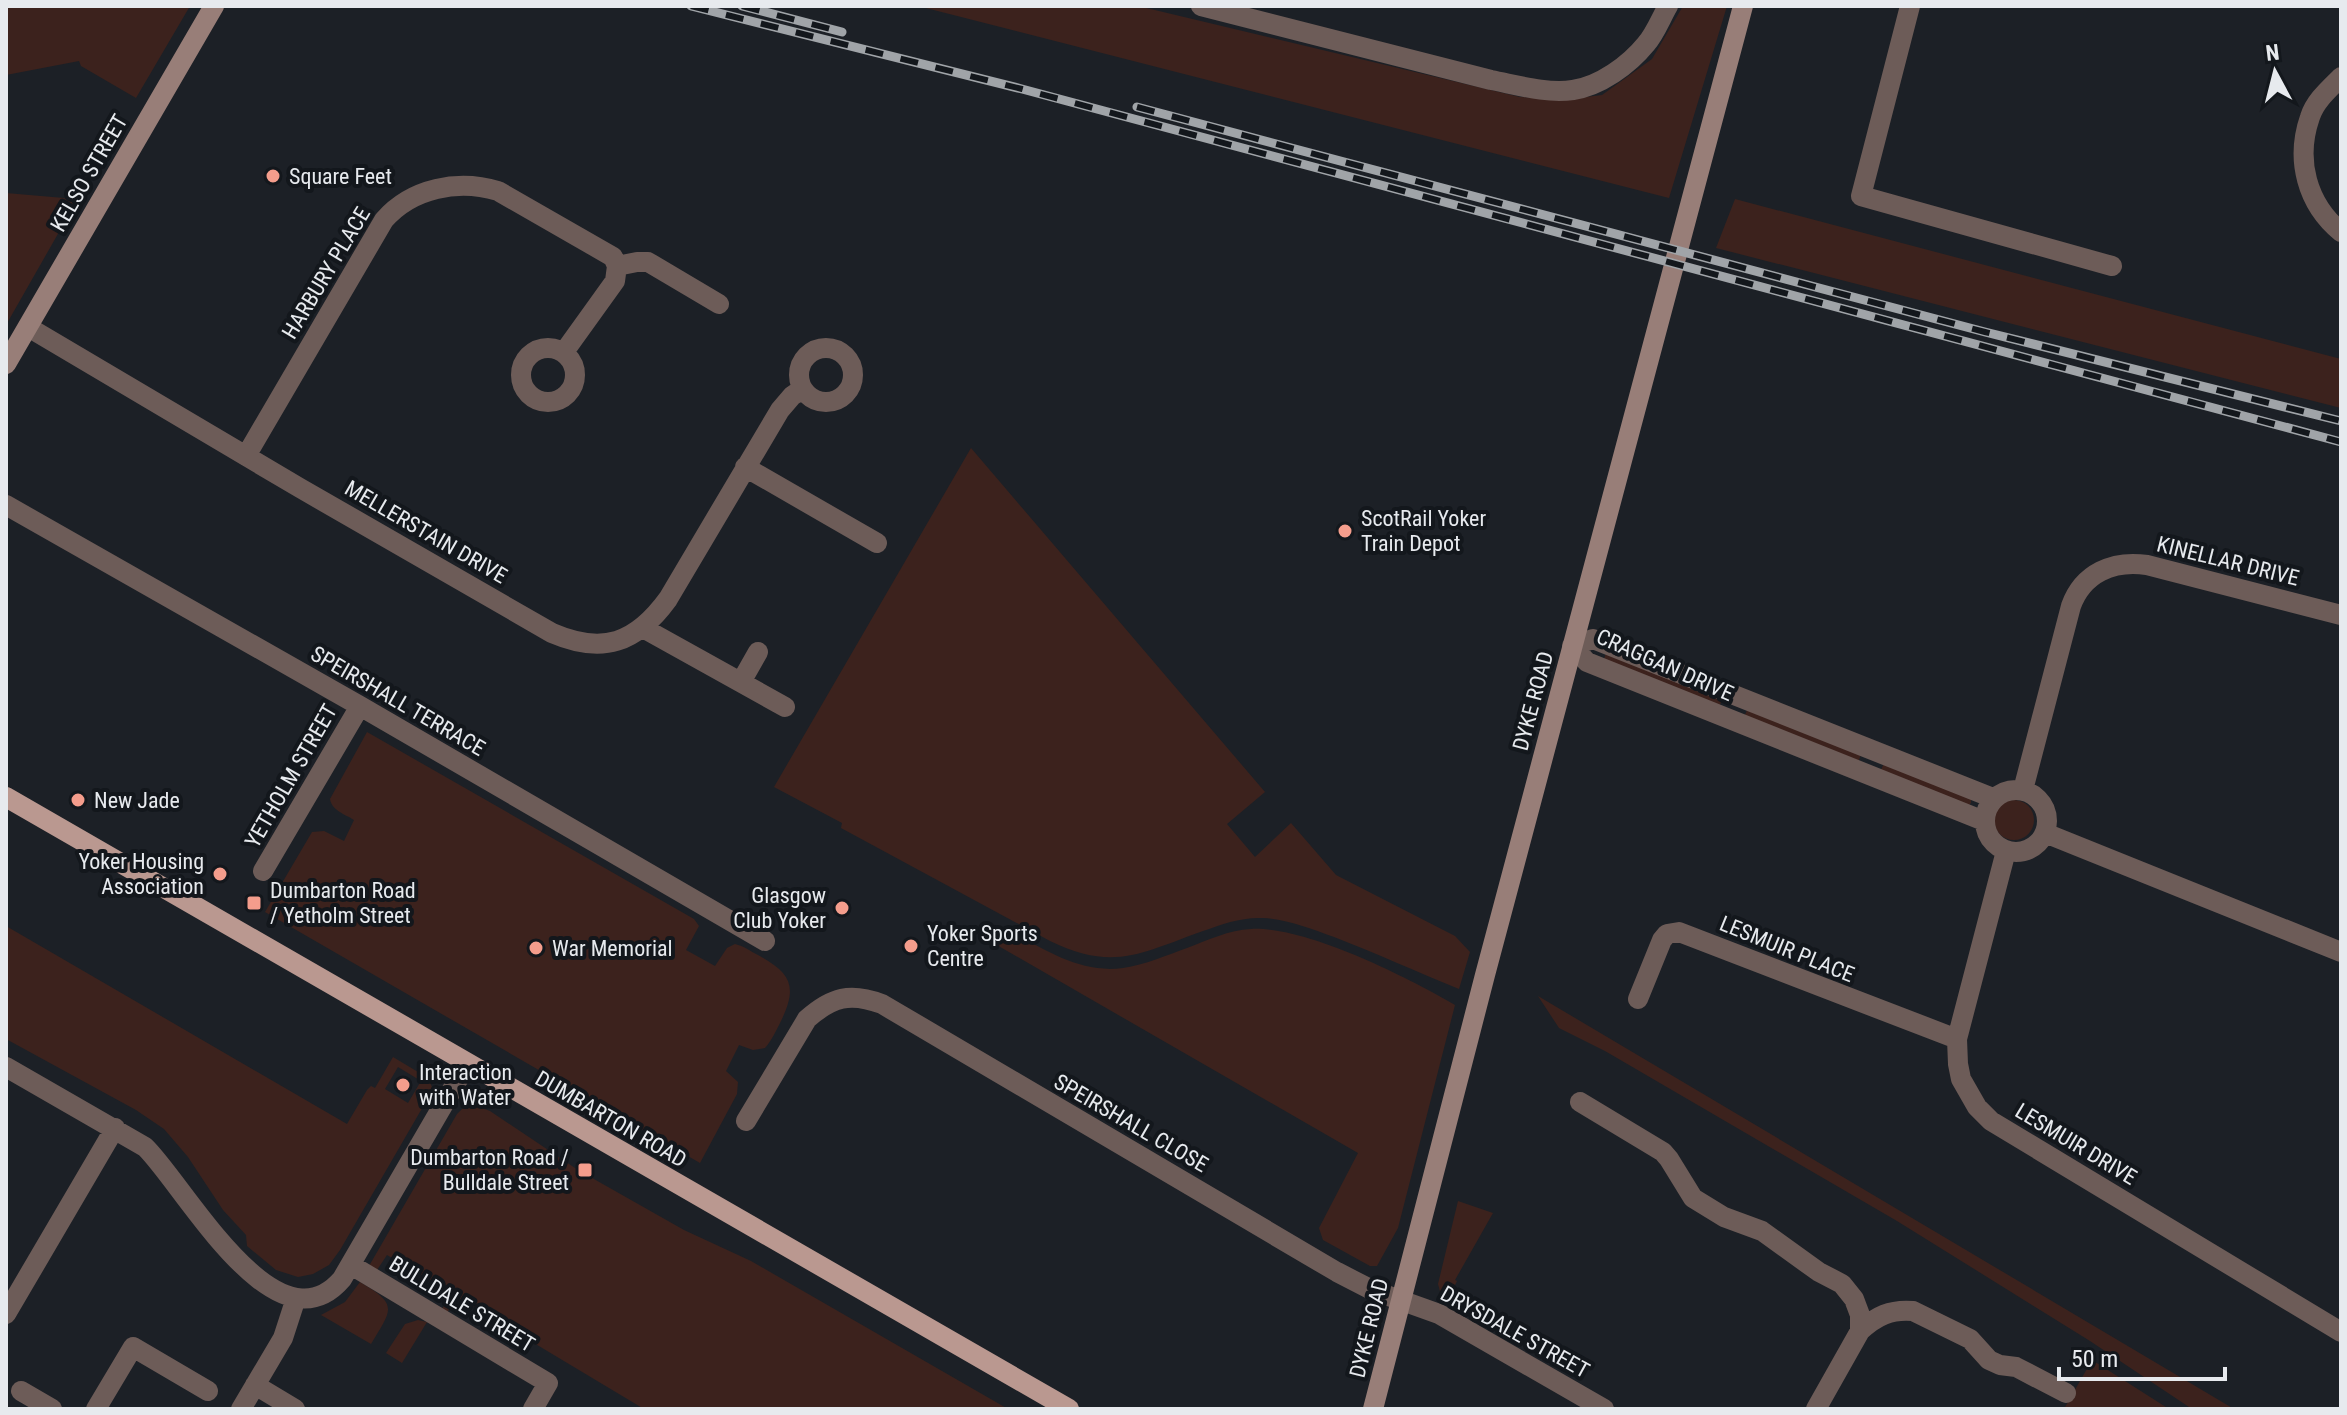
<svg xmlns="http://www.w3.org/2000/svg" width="2347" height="1415" font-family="'Roboto Condensed',sans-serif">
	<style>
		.green { fill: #3c221d; fill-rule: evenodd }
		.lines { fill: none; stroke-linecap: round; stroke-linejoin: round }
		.street { stroke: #6d5c58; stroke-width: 20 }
		.secondary { stroke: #987e78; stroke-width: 20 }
		.primary { stroke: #ba9890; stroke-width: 20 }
		.rail-casing { stroke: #a0a4a8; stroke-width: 9 }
		.rail { stroke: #13171c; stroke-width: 6; stroke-dasharray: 18; stroke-linecap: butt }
		.poi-dot { fill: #f49d8c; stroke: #13171c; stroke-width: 3 }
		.labels { text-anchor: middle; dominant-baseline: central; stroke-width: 8; stroke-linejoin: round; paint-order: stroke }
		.street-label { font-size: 22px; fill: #e7eaee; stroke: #13171c }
		.poi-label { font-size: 22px; fill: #e7eaee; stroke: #13171c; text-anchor: start }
	</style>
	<rect width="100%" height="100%" fill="#1c2026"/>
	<!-- green -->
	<path class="green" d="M 6,6 L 190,6 L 136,98 L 81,66 L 79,61 L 6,75 Z
		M 918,6 L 1138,6 L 1520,97 L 1570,99 L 1602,95 L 1652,59 L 1683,6 L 1727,6 L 1669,198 Z
		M 6,193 L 64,198 L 75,204 L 6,325 Z
		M 1735,199 L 2341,359 L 2341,408 L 1716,248 Z
		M 971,448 L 1265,792 L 1227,824 L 1255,857 L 1291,823 L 1336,875 L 1455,936 L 1470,952 L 1459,989 C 1417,972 1376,953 1334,937 C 1311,929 1287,919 1263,918 C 1241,917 1223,924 1203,931 C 1141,953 1114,972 1050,941 L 841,828 L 842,823 L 774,787 Z
		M 1606,653 L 1723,698 L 1719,707 L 1604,659 Z
		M 1748,708 L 1861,754 L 1858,763 L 1744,717 Z
		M 367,732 L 694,919 L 699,926 L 686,950 L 715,966 L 727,948 L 735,944 C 744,946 750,951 758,955 C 791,973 798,986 781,1021 C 776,1031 772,1040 765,1048 L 753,1050 L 739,1045 L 726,1071 L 738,1082 L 737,1094 L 700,1163 L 265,912 L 312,832 L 324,831 L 344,841 L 354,820 C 345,814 332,811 330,799 Z
		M 1884,763 L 1971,799 L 1971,803 L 1969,805 L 1880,772 Z
		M1994 820a20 20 0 1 1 40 0a20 20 0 1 1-40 0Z
		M 6,926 L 347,1124 L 367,1090 L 371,1086 L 375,1088 L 393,1057 L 428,1078 L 432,1087 L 428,1098 L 340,1250 L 329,1265 L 313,1274 L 298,1277 L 276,1270 L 247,1246 L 246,1235 L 223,1210 L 188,1157 L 164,1129 L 136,1110 L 6,1039 ZM 398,1067 L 421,1081 L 408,1103 L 385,1089 Z
		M 1005,928 C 1042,948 1079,974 1123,968 C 1145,965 1167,955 1187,948 C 1208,940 1229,930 1251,929 C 1306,926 1407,977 1455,1005 L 1398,1228 L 1377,1266 L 1370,1266 L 1323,1240 L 1319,1228 L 1358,1153 L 995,944 Z
		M 1538,996 L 2234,1409 L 2192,1409 L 2090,1341 L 1897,1221 L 1605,1051 L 1559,1028 Z
		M 472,1104 L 490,1111 L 578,1170 L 684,1230 L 751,1261 L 1008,1409 L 804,1409 L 801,1407 L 799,1409 L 644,1409 L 457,1297 L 447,1313 L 442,1309 L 451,1293 L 387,1255 L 377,1270 L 369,1266 L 457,1114 L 464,1107 Z
		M 1458,1201 L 1493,1213 L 1455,1280 L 1457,1281 L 1452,1291 L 1466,1299 L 1461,1308 L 1441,1295 L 1438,1284 Z
		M 360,1282 C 399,1305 392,1309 371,1344 L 321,1315 L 345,1302 Z
		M 418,1320 L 427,1322 L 402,1363 L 386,1353 L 405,1324 Z
		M 2092,1360 L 2169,1409 L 2064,1409 Z"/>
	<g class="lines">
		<!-- street -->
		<path class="street" d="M 1201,6 L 1491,80 C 1517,85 1547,94 1573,90 C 1600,86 1629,65 1646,44 C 1655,34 1661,18 1668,6
			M 1910,6 L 1861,196 L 2112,266
			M 2341,77 C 2329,89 2315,101 2310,117 C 2295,160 2307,204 2341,232
			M 617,266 L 637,262 L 648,262 L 719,304
			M 28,327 L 300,488 L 552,633 C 603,655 636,643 668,599 L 780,410 L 792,396 L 802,389
			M799 375a27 27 0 1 1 54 0a27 27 0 1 1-54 0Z
			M521 375a27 27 0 1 1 54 0a27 27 0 1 1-54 0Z
			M 246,456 L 384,220 C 412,188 458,179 498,191 L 613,257 L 617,266 L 615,281 L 564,352
			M 745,467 L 877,543
			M 6,505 L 360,706 L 765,941
			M 643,628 L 785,707
			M 741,682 L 758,652
			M1985 821a31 31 0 1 1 62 0a31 31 0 1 1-62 0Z
			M 2023,790 L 2071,606 C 2083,573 2113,560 2147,565 L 2341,615
			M 1984,821 L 1587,662 L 1572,646 L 1593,639 L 1993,798
			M 2045,833 L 2341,952
			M 2006,851 L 1957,1039 L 1958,1064 L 1961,1079 L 1977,1107 L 1991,1121 L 2341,1332
			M 263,871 L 360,706
			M 1638,999 L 1662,940 L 1667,934 L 1679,932 L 1957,1039
			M 6,1067 L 145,1147 C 183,1183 276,1356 342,1279 L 467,1064
			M 1580,1102 L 1663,1152 L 1669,1159 L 1693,1198 L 1724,1217 L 1762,1231 L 1819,1272 L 1842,1284 L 1854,1299 L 1860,1315 L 1860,1331 L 1816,1409
			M 746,1121 L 807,1019 C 832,997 850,992 882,1004 L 1337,1272 L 1372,1290 L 1439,1314 L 1604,1409
			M 351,1265 L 548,1383 L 533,1409
			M 6,1314 L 115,1128
			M 1860,1331 C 1876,1316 1891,1309 1913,1311 L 1970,1339 L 1989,1360 L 2000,1365 L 2016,1367 L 2066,1393
			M 255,1385 L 295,1409
			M 21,1391 L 52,1409
			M 96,1409 L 133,1347 L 208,1391
			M 241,1409 L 283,1338 L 296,1298"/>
		<!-- secondary -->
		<path class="secondary" d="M 6,364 L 214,6
			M 1373,1409 L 1485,975 L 1743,6"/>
		<!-- primary -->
		<path class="primary" d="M 6,797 L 1069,1409"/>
		<defs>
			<path id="rail" d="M 691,6 L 1022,89 L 2341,442
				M 742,6 L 842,32
				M 1137,107 L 1985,332 L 2341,421"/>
		</defs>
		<!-- rail casing -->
		<use href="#rail" class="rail-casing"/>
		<!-- rail -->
		<use href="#rail" class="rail"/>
	</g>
	<!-- markers -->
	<g class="poi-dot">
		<circle cx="273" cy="176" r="8"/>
		<circle cx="1345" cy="531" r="8"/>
		<circle cx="78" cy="800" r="8"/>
		<circle cx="220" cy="874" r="8"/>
		<rect x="246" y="895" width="16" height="16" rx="4"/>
		<circle cx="842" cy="908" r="8"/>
		<circle cx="911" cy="946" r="8"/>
		<circle cx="536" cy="948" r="8"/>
		<circle cx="403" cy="1085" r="8"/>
		<rect x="577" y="1162" width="16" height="16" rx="4"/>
	</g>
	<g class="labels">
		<!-- street labels -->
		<g class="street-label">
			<text transform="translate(89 173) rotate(-60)">KELSO STREET</text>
			<text transform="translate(326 273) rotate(-59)">HARBURY PLACE</text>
			<text transform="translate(426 532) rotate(30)">MELLERSTAIN DRIVE</text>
			<text transform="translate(2228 561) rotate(14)">KINELLAR DRIVE</text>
			<text transform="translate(1665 665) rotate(24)">CRAGGAN DRIVE</text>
			<text transform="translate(398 701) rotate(30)">SPEIRSHALL TERRACE</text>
			<text transform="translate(1533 701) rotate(-75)">DYKE ROAD</text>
			<text transform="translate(291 776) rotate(-60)">YETHOLM STREET</text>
			<text transform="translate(1787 949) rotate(22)">LESMUIR PLACE</text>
			<text transform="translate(611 1119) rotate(30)">DUMBARTON ROAD</text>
			<text transform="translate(1131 1123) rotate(30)">SPEIRSHALL CLOSE</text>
			<text transform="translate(2076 1144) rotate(31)">LESMUIR DRIVE</text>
			<text transform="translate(462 1304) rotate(31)">BULLDALE STREET</text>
			<text transform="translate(1369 1328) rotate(-76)">DYKE ROAD</text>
			<text transform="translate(1515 1332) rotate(29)">DRYSDALE STREET</text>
		</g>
		<!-- poi labels -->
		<g class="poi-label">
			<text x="289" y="176">Square Feet</text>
			<text x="1361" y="518">ScotRail Yoker<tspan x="1361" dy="25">Train Depot</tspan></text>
			<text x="94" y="800">New Jade</text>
			<text x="204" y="861" text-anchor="end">Yoker Housing<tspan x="204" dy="25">Association</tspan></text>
			<text x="270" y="890">Dumbarton Road<tspan x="270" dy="25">/ Yetholm Street</tspan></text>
			<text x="826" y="895" text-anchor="end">Glasgow<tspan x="826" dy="25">Club Yoker</tspan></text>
			<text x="927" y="933">Yoker Sports<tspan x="927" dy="25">Centre</tspan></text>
			<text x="552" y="948">War Memorial</text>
			<text x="419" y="1072">Interaction<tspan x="419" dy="25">with Water</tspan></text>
			<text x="569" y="1157" text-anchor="end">Dumbarton Road /<tspan x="569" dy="25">Bulldale Street</tspan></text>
		</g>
	</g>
	<!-- border -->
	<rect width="2347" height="1415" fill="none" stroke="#e7eaee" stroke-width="16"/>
	<!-- north arrow -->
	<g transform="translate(2275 72) rotate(353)" stroke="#13171c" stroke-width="6" paint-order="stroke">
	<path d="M0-6L14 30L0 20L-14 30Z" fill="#e7eaee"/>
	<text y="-12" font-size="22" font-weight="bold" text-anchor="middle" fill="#e7eaee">N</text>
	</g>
	<!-- scale -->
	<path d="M2059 1367v12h166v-12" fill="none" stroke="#e7eaee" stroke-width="4"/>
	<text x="2071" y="1367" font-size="24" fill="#e7eaee" stroke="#13171c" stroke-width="6" paint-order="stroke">50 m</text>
</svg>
